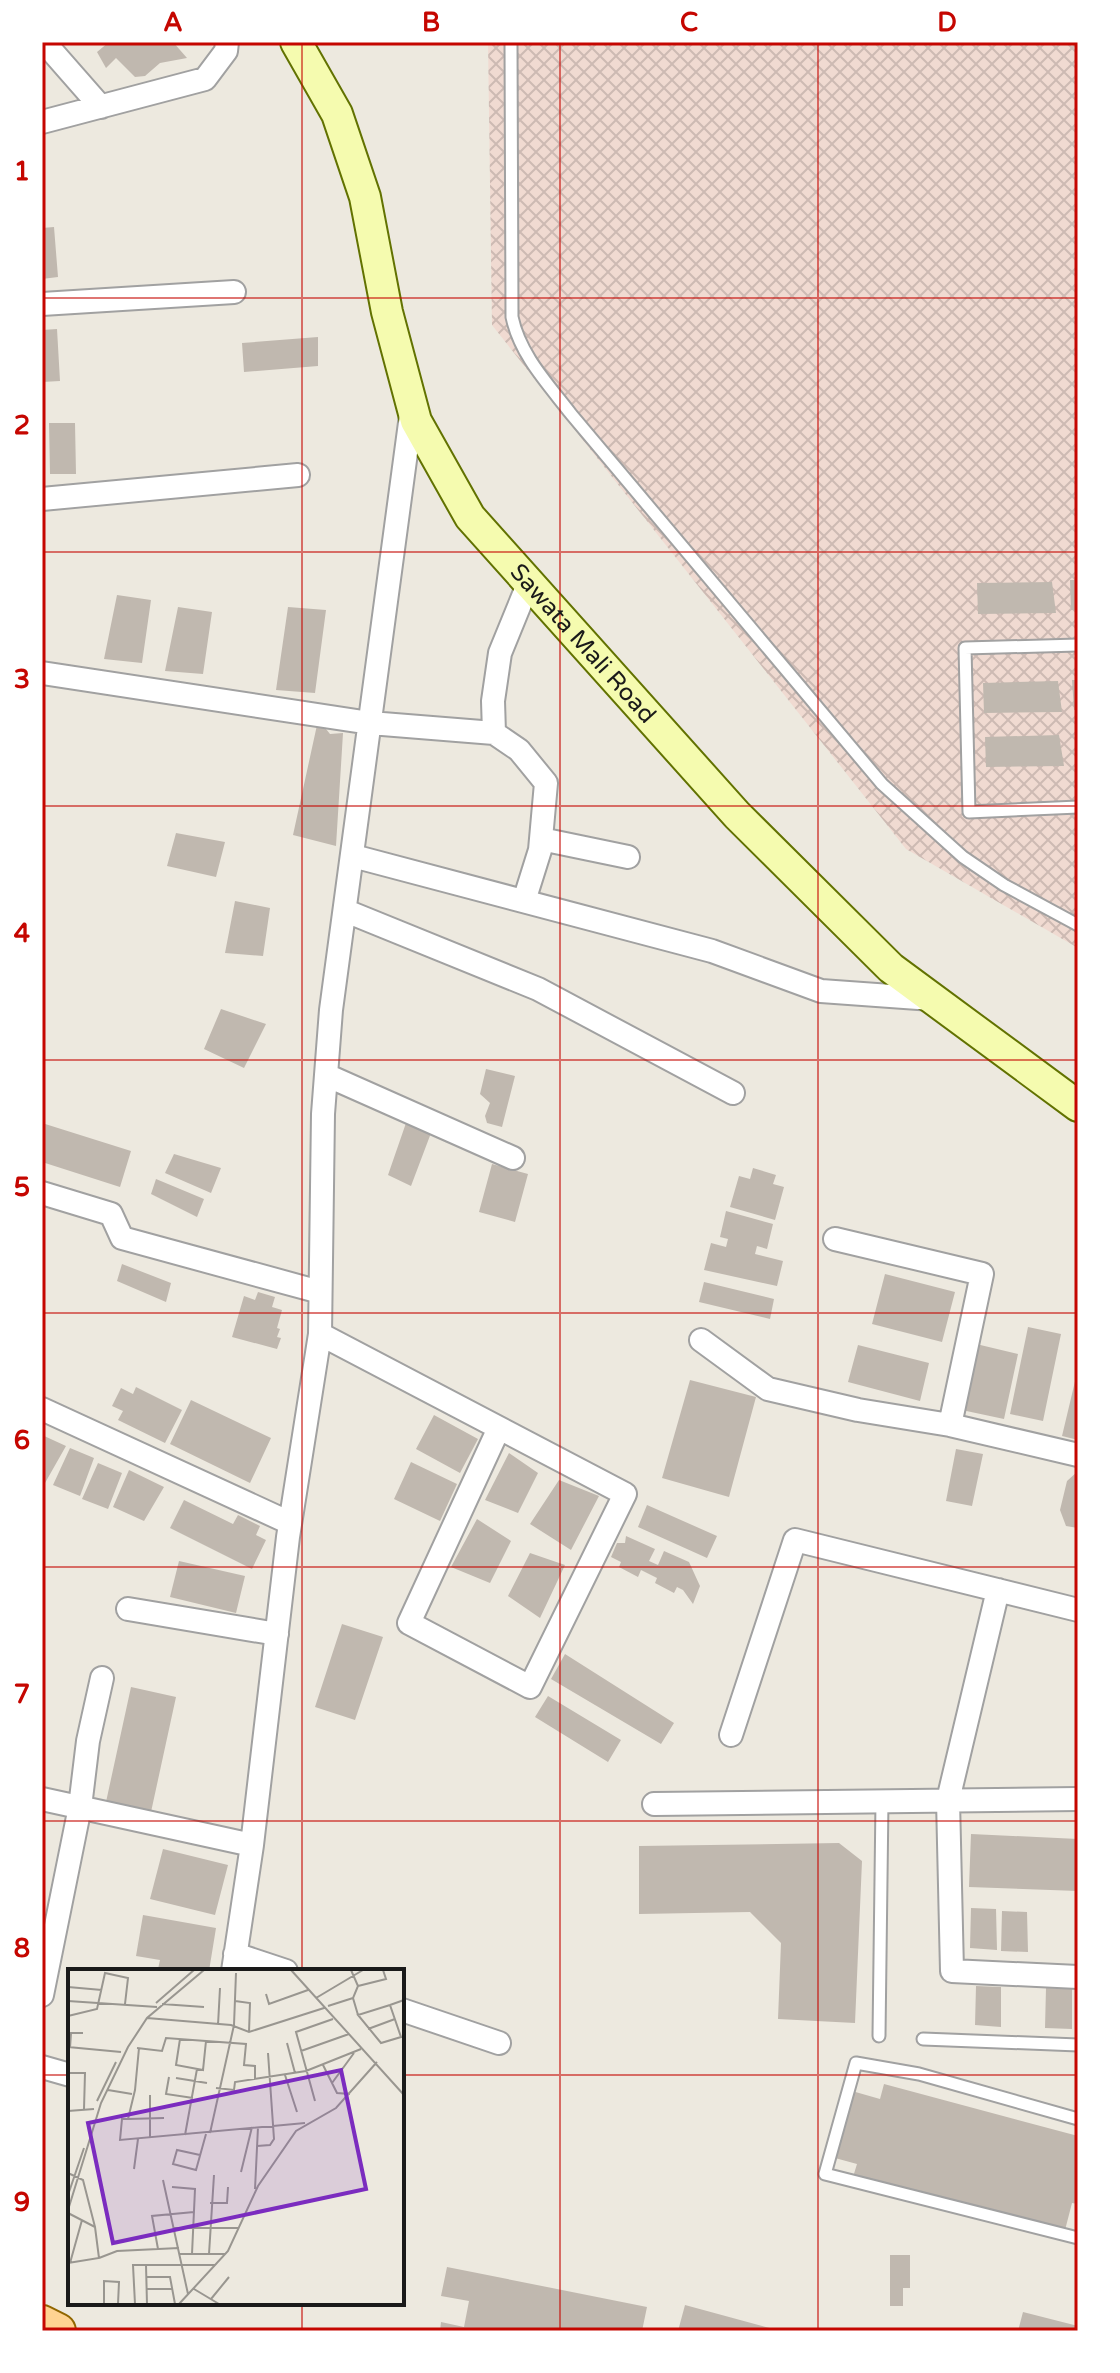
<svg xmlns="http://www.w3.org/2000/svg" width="1120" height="2373" font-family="'Varela Round',sans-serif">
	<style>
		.military { fill: url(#military-cross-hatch) }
		.building { fill: #c0b8af }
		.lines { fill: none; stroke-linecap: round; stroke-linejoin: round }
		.lane-casing { stroke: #a1a1a1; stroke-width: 15 }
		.street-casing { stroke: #a1a1a1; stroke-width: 26 }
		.secondary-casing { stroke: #627201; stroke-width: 34 }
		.primary-casing { stroke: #916600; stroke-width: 38 }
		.lane { stroke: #fff; stroke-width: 11 }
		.street { stroke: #fff; stroke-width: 22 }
		.secondary { stroke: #f5fbaf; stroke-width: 30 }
		.primary { stroke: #ffd392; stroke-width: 34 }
		.grid { fill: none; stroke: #c50600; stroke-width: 2; stroke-opacity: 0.55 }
		.labels { text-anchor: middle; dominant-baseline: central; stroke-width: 6; stroke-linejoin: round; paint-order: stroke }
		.street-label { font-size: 24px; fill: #1a1a1a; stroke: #fff }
		.inset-road { fill: none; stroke: #999690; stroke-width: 2 }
		.view { fill: #7b2cbf; fill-opacity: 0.15; stroke: #7b2cbf; stroke-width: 4 }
		.inset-edge { fill: none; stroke: #1a1a1a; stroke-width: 4 }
		.neatline { fill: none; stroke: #c50600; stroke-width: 3 }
		.grid-label { font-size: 26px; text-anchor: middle; font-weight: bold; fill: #c50600 }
	</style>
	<defs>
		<pattern id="military-cross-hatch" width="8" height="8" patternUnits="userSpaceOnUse" patternTransform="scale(2)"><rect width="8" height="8" fill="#f0dad1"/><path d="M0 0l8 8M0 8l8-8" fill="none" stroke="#cdbab3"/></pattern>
	</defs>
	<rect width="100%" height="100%" fill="#ede9df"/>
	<!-- military -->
	<path class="military" d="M 488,42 L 1078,42 L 1078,948 L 906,849 L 492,325 Z"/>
	<!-- building -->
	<path class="building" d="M 109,42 L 173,42 L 187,58 L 160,63 L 145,76 L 135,77 L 116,58 L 106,68 L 97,52 Z
		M 54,227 L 58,277 L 42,279 L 42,228 Z
		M 57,329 L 60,381 L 42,382 L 42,330 Z
		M 318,337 L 318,366 L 244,372 L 242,343 Z
		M 49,423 L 75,423 L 76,474 L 50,474 Z
		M 1070,580 L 1078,580 L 1078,610 L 1071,610 Z
		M 1052,582 L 1056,613 L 978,614 L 977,583 Z
		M 117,595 L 151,600 L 142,663 L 104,659 Z
		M 178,607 L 212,612 L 203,674 L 165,671 Z
		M 288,607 L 326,610 L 315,693 L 276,690 Z
		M 1072,680 L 1078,680 L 1078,710 L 1074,710 Z
		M 1058,681 L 1062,712 L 984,713 L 983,683 Z
		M 322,724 L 330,734 L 343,733 L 336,846 L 293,835 L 317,725 Z
		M 1059,735 L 1064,766 L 986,767 L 985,737 Z
		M 176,833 L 225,842 L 216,877 L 167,866 Z
		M 235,901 L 270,908 L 263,956 L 225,953 Z
		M 221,1009 L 266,1024 L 244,1068 L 204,1049 Z
		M 486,1069 L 515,1076 L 502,1127 L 487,1123 L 485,1116 L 490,1103 L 480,1094 Z
		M 42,1123 L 131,1151 L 120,1187 L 42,1162 Z
		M 406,1123 L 431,1133 L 411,1186 L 388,1175 Z
		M 174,1154 L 221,1168 L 211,1193 L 165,1173 Z
		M 492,1164 L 528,1174 L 515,1222 L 479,1212 Z
		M 753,1168 L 776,1175 L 773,1184 L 784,1187 L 775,1220 L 730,1207 L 739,1176 L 750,1179 Z
		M 156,1179 L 204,1199 L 197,1217 L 151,1194 Z
		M 726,1211 L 773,1224 L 767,1249 L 757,1246 L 755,1254 L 783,1261 L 777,1286 L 704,1270 L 711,1243 L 726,1247 L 728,1239 L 720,1237 Z
		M 122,1264 L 171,1283 L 166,1302 L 117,1281 Z
		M 885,1274 L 955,1292 L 942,1342 L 872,1324 Z
		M 704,1282 L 774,1299 L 770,1319 L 699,1302 Z
		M 258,1292 L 275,1297 L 272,1307 L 282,1310 L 277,1328 L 280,1329 L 277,1337 L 281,1338 L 277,1349 L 232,1337 L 244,1296 L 255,1300 Z
		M 1028,1327 L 1061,1334 L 1043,1421 L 1010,1414 Z
		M 972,1343 L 1018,1354 L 1004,1419 L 957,1409 Z
		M 858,1345 L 929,1363 L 920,1401 L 848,1382 Z
		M 1077,1373 L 1078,1373 L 1078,1440 L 1062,1436 Z
		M 690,1380 L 756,1397 L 729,1497 L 662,1478 Z
		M 136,1387 L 182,1410 L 165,1443 L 118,1420 L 123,1411 L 112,1406 L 121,1388 L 133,1394 Z
		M 191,1400 L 271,1438 L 250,1483 L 170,1444 Z
		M 434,1415 L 478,1439 L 460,1473 L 416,1449 Z
		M 42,1435 L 66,1446 L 45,1483 L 42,1481 Z
		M 70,1448 L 94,1458 L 80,1496 L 53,1485 Z
		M 956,1449 L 983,1454 L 972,1506 L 946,1501 Z
		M 509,1453 L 538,1473 L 518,1513 L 485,1500 Z
		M 411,1462 L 457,1484 L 440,1521 L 394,1499 Z
		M 98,1463 L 122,1473 L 108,1509 L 82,1499 Z
		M 129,1470 L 164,1487 L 144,1521 L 113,1507 Z
		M 1078,1471 L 1078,1528 L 1066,1526 L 1060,1510 L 1067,1481 Z
		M 559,1480 L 599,1496 L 571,1550 L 530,1524 Z
		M 184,1500 L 233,1524 L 238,1515 L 260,1526 L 256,1535 L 266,1540 L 252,1569 L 170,1528 Z
		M 647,1505 L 717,1536 L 707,1558 L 638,1527 Z
		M 477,1519 L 511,1541 L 490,1583 L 451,1567 Z
		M 626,1536 L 655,1549 L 649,1561 L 658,1565 L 664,1551 L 689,1562 L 700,1586 L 693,1604 L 683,1590 L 677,1587 L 674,1593 L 655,1583 L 657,1578 L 641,1570 L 638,1577 L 619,1567 L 621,1562 L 611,1557 L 617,1543 L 625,1543 Z
		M 530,1553 L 565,1565 L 540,1618 L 508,1596 Z
		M 179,1561 L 245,1576 L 236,1613 L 170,1597 Z
		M 342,1624 L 383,1637 L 355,1720 L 315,1707 Z
		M 565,1654 L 674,1723 L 661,1744 L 551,1679 Z
		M 131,1687 L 176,1697 L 151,1812 L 106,1802 Z
		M 548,1696 L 621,1740 L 608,1762 L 535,1717 Z
		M 971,1834 L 1078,1839 L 1078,1891 L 969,1887 Z
		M 839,1843 L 862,1861 L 855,2023 L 778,2019 L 781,1943 L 750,1912 L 639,1914 L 639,1846 Z
		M 163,1849 L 228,1865 L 215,1915 L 150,1899 Z
		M 971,1908 L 996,1909 L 997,1950 L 970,1948 Z
		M 1002,1911 L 1027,1912 L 1028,1952 L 1001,1951 Z
		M 143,1915 L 216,1928 L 209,1971 L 158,1969 L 160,1960 L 136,1956 Z
		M 976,1986 L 1001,1987 L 1001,2027 L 975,2025 Z
		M 1046,1988 L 1072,1989 L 1072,2029 L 1045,2028 Z
		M 884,2084 L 1078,2136 L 1078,2204 L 1072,2203 L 1064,2234 L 853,2177 L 857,2164 L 835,2158 L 852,2091 L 880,2099 Z
		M 890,2255 L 910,2255 L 910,2288 L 903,2288 L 903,2306 L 890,2306 Z
		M 447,2267 L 647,2307 L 642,2331 L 608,2329 L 608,2331 L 440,2331 L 441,2322 L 464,2327 L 469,2301 L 441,2296 Z
		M 685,2305 L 777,2330 L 777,2331 L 678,2331 Z
		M 1023,2312 L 1078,2326 L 1078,2331 L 1018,2331 Z"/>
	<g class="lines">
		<defs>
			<path id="lane" d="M 511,42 L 512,317 C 520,355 548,384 571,414 L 882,784 L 963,857 L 1004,885 L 1078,925
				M 1078,645 L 965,648 L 969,812 L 1078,807
				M 879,2036 L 882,1801
				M 923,2039 L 1078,2045
				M 1078,2119 L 919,2074 L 856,2063 L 825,2174 L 1078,2238"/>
			<path id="street" d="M 44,42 L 101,107
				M 42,122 L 205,79 L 226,51 L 227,42
				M 42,304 L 234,292
				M 42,499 L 298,475
				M 42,673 L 370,723 L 494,733 L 519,750 L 546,783 L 540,850 L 524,901
				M 494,733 L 493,701 L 500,653 L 529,582
				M 541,839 L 628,857
				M 353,856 L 712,951 L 821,991 L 932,999
				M 346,911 L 538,989 L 733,1093
				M 326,1075 L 513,1158
				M 42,1193 L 111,1214 L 122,1238 L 320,1292
				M 835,1239 L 982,1274 L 950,1425
				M 320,1334 L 625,1494 L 530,1687 L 409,1623 L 499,1428
				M 701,1340 L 768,1389 L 858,1410 L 950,1425 L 1078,1455
				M 42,1409 L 290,1523
				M 998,1590 L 948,1800 L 952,1971 L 1078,1977
				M 128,1609 L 277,1634
				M 731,1735 L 795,1540 L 1078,1610
				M 42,1799 L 252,1845
				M 654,1804 L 1078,1799
				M 235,1954 L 286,1971
				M 233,1971 L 252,1845 L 288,1537 L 320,1334 L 323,1114 L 331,1010 L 412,408
				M 42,1995 L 80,1807 L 88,1741 L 102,1678
				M 402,2010 L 499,2043
				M 42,2067 L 70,2075"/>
			<g id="secondary">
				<path id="s1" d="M 296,42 L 337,114 L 365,197 L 387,312 L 416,421 L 470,517 L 737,815 L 891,968 L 1078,1106"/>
			</g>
			<path id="primary" d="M 42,2323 L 58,2331"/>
		</defs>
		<!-- lane casing -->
		<use href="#lane" class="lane-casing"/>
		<!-- street casing -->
		<use href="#street" class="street-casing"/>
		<!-- secondary casing -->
		<use href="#secondary" class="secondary-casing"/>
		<!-- primary casing -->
		<use href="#primary" class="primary-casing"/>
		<!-- lane -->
		<use href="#lane" class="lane"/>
		<!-- street -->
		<use href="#street" class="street"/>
		<!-- secondary -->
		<use href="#secondary" class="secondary"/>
		<!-- primary -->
		<use href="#primary" class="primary"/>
	</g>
	<!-- grid -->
	<path class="grid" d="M 302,42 L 302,1971M 560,42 L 560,2331M 818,42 L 818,2331M 42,298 L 1078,298M 42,552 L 1078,552M 42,806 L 1078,806M 42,1060 L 1078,1060M 42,1313 L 1078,1313M 42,1567 L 1078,1567M 42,1821 L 1078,1821M 42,2075 L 70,2075M 402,2075 L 1078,2075M 302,2303 L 302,2331"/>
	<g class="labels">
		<!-- street labels -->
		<g class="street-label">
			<text stroke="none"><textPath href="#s1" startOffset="680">Sawata Mali Road</textPath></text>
		</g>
	</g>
	<!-- overview -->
	<g transform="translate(68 1969)">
		<rect width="336" height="336" fill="#ede9df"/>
		<path class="inset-road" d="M 223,1 L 336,126M 283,1 L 290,17 L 285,29 L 290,46M 290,17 L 318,10 L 315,1M 0,18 L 34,21M 198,25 L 201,35 L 240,21M 248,29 L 295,1M 0,32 L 89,38M 167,32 L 182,34 L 181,63M 88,34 L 126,1M 94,35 L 136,38M 322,36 L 333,68 L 313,74 L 290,46 L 322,36 L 336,31M 260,37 L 285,29M 0,47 L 29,40 L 37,4 L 60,9 L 57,35M 79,49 L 163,56 L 181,63 L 256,39M 150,56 L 152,19M 300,60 L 327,50M 112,70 L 108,96 L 135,101 L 138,72M 219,74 L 227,104M 0,78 L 53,83M 2,79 L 3,64 L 15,64M 69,79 L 94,82 L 98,69 L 178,75 L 176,96 L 187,97 L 187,111M 71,79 L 67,121 L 60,150 L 54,150 L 52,171 L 237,154M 233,82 L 281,65M 255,96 L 269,124 L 282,125M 217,106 L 229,143M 101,108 L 98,125 L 125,129M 108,109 L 139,114M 264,114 L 286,84M 148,119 L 166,121 L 167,113 L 238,102 L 293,80M 40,121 L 64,125M 0,124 L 1,104 L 17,104 L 16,140M 82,126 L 82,169M 29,132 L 48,93M 247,132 L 228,63 L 265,50M 0,142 L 26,140M 60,150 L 96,149M 142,164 L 166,56 L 168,4M 117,166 L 129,100M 0,174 L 1,204M 189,177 L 202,176 L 206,170 L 200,84M 132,186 L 109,181 L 105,195 L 128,201 L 138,165M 66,200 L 70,170M 173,203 L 184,158M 0,204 L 15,211 L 27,258M 95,211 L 120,325M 104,218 L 127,220 L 124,285M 187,220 L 190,158M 0,226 L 16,179M 142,234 L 159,234 L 160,218M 0,241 L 33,134 L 60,78 L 79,49 L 136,1M 0,244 L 27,258 L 31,289 L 0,294M 106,259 L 171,259M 90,280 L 84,247 L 126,243M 112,285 L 158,285M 141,285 L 146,206M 31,289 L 49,282 L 111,279M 2,294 L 14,251M 78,296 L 79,335M 78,308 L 102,308 L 107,335M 78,320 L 104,320M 126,320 L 151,335M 143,330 L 161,308M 36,335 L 36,312 L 51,313 L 50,335M 67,335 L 65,296 L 148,296M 111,335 L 160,282 L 190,217 L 228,162 L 268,139 L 309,93"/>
		<path class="view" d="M 273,101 L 298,220 L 45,274 L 20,154 Z"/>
		<rect width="336" height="336" class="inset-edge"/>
	</g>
	<!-- border -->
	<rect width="1120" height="2373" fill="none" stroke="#ffffff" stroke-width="88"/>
	<rect x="44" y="44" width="1032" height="2285" class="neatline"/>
	<g class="grid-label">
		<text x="173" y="31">A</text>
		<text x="431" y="31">B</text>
		<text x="689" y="31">C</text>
		<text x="947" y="31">D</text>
		<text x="22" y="180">1</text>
		<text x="22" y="434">2</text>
		<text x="22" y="688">3</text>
		<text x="22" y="942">4</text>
		<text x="22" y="1196">5</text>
		<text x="22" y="1449">6</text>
		<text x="22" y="1703">7</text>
		<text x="22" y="1957">8</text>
		<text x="22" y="2211">9</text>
	</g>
</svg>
